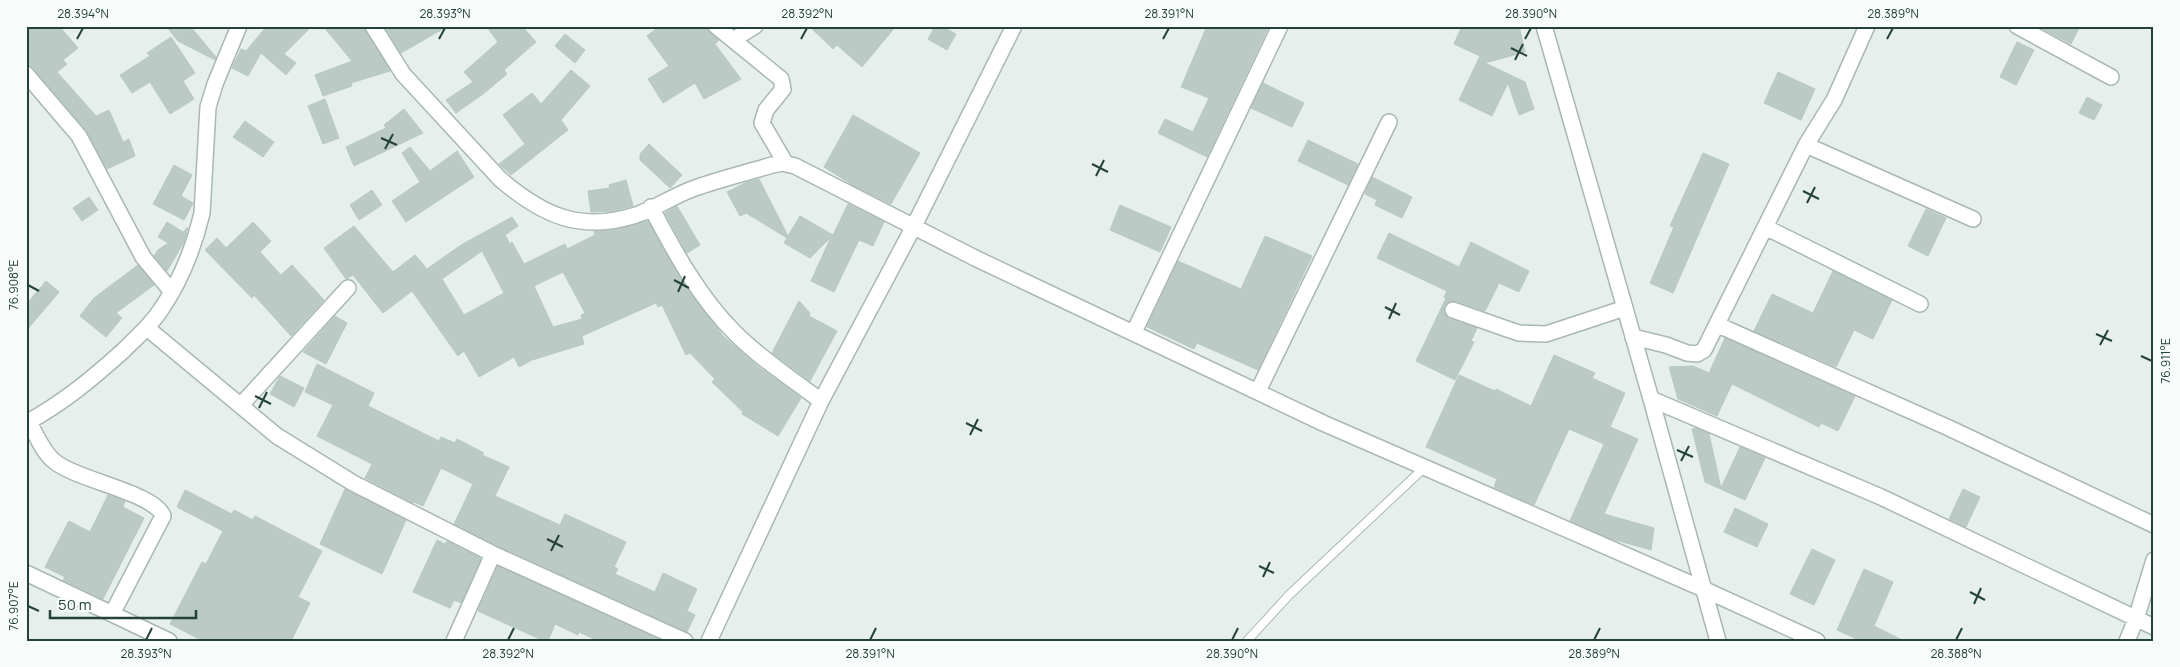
<svg xmlns="http://www.w3.org/2000/svg" width="2180" height="667" font-family="Manrope,sans-serif">
	<style>
		.building { fill: #bbcac4; stroke: #b8c9c2; fill-rule: evenodd }
		.lines { fill: none; stroke-linecap: round; stroke-linejoin: round }
		.service-casing { stroke: #a8b8b2; stroke-width: 10 }
		.minor-casing { stroke: #a8b8b2; stroke-width: 18 }
		.tertiary-casing { stroke: #a8b8b2; stroke-width: 18 }
		.service { stroke: #fff; stroke-width: 8 }
		.minor { stroke: #fff; stroke-width: 15 }
		.tertiary { stroke: #fff; stroke-width: 15 }
		.ticks { fill: none; stroke: #24423a; stroke-width: 2 }
		.neatline { fill: none; stroke: #24423a; stroke-width: 2 }
		.ticks-label { font-size: 12px; text-anchor: middle; fill: #24423a }
	</style>
	<rect width="100%" height="100%" fill="#e6efeb"/>
	<!-- building -->
	<path class="building" d="M 26,26 L 59,26 L 78,48 L 63,60 L 67,64 L 57,72 L 96,116 L 109,110 L 123,142 L 129,139 L 135,156 L 107,169 L 86,130 L 33,68 L 26,65 Z
		M 166,26 L 190,26 L 216,57 L 215,60 L 178,41 Z
		M 267,26 L 312,26 L 284,54 L 296,63 L 286,75 L 261,53 L 248,76 L 232,68 L 241,49 L 246,51 Z
		M 323,26 L 364,26 L 390,71 L 351,83 L 352,86 L 323,96 L 315,75 L 352,61 Z
		M 384,26 L 448,26 L 401,53 Z
		M 486,26 L 522,26 L 536,42 L 504,70 L 507,74 L 483,94 L 456,113 L 446,100 L 473,82 L 464,72 L 498,42 Z
		M 660,26 L 707,26 L 710,33 L 719,40 L 715,44 L 741,79 L 704,99 L 695,83 L 663,103 L 648,79 L 669,66 L 647,36 Z
		M 809,26 L 896,26 L 862,67 L 837,45 L 833,49 Z
		M 935,26 L 941,26 L 956,34 L 947,50 L 928,39 Z
		M 1207,26 L 1269,26 L 1207,157 L 1158,133 L 1165,119 L 1193,132 L 1209,98 L 1181,87 Z
		M 1462,26 L 1519,26 L 1525,52 L 1485,63 L 1525,82 L 1534,109 L 1519,115 L 1508,83 L 1492,116 L 1459,100 L 1480,56 L 1454,44 Z
		M 2037,26 L 2080,26 L 2071,44 Z
		M 565,34 L 585,50 L 575,63 L 555,46 Z
		M 171,37 L 195,73 L 183,81 L 194,99 L 170,114 L 150,82 L 132,93 L 120,75 L 150,56 L 147,53 Z
		M 2017,42 L 2034,50 L 2016,85 L 2000,77 Z
		M 571,70 L 590,86 L 561,120 L 568,130 L 511,175 L 499,164 L 525,144 L 503,115 L 532,93 L 541,104 Z
		M 1778,72 L 1815,89 L 1801,120 L 1764,103 Z
		M 1263,83 L 1304,103 L 1292,127 L 1251,108 Z
		M 2087,97 L 2102,105 L 2094,120 L 2079,113 Z
		M 325,99 L 339,138 L 323,144 L 308,106 Z
		M 404,109 L 423,133 L 354,166 L 346,147 L 386,128 L 384,125 Z
		M 853,115 L 920,153 L 891,204 L 854,186 L 824,167 Z
		M 245,121 L 274,142 L 263,157 L 233,137 Z
		M 1308,140 L 1358,164 L 1348,185 L 1298,161 Z
		M 649,144 L 682,175 L 670,188 L 640,160 L 640,154 Z
		M 410,147 L 430,171 L 457,151 L 474,177 L 406,222 L 392,201 L 420,182 L 402,153 Z
		M 1703,153 L 1729,164 L 1673,293 L 1650,283 L 1674,227 L 1670,226 Z
		M 174,165 L 192,175 L 181,196 L 193,203 L 184,220 L 153,204 Z
		M 1372,177 L 1412,197 L 1402,218 L 1375,205 L 1377,200 L 1365,194 Z
		M 759,179 L 788,236 L 800,216 L 833,235 L 848,204 L 884,222 L 873,246 L 859,240 L 834,292 L 811,281 L 831,237 L 810,258 L 784,243 L 787,238 L 746,213 L 740,216 L 727,192 L 747,182 Z
		M 626,180 L 633,206 L 614,211 L 591,212 L 588,191 L 610,188 L 609,185 Z
		M 372,190 L 382,205 L 359,220 L 350,205 Z
		M 89,197 L 98,210 L 82,221 L 73,208 Z
		M 1120,205 L 1171,227 L 1160,252 L 1110,230 Z
		M 677,206 L 700,245 L 687,253 L 665,213 Z
		M 1926,209 L 1946,218 L 1928,256 L 1908,246 Z
		M 512,217 L 518,226 L 505,235 L 510,244 L 512,242 L 524,264 L 565,244 L 567,249 L 595,235 L 594,231 L 618,229 L 648,221 L 681,279 L 723,336 L 760,368 L 801,398 L 778,436 L 742,414 L 743,412 L 712,382 L 715,379 L 690,353 L 686,355 L 662,305 L 658,307 L 656,303 L 582,336 L 584,344 L 532,360 L 519,367 L 514,357 L 479,377 L 464,351 L 458,356 L 412,291 L 383,313 L 353,275 L 346,279 L 324,248 L 354,226 L 393,272 L 415,255 L 427,269 L 461,245 ZM 482,251 L 504,293 L 464,315 L 442,279 ZM 563,272 L 585,313 L 581,315 L 582,319 L 553,327 L 534,286 Z
		M 167,222 L 183,232 L 188,227 L 184,242 L 167,271 L 154,256 L 158,250 L 168,243 L 158,237 Z
		M 253,222 L 271,241 L 260,252 L 281,275 L 292,265 L 324,300 L 291,336 L 254,295 L 252,298 L 205,250 L 217,238 L 226,248 Z
		M 1389,233 L 1459,267 L 1471,242 L 1529,271 L 1519,292 L 1499,283 L 1485,311 L 1456,301 L 1447,303 L 1444,306 L 1444,312 L 1449,319 L 1477,328 L 1471,341 L 1474,342 L 1455,380 L 1416,361 L 1446,298 L 1444,297 L 1447,291 L 1377,258 Z
		M 1265,236 L 1312,256 L 1258,370 L 1197,343 L 1194,349 L 1147,327 L 1178,261 L 1241,289 Z
		M 138,265 L 154,285 L 116,313 L 122,318 L 106,337 L 80,316 L 94,298 Z
		M 1833,271 L 1892,300 L 1873,339 L 1854,330 L 1836,367 L 1754,331 L 1772,294 L 1813,313 Z
		M 46,281 L 59,292 L 26,331 L 26,305 Z
		M 799,301 L 810,313 L 809,316 L 837,331 L 810,381 L 772,353 Z
		M 335,316 L 347,323 L 326,364 L 303,352 Z
		M 1725,338 L 1855,396 L 1838,431 L 1821,423 L 1819,427 L 1732,384 L 1717,416 L 1678,399 L 1669,367 L 1693,366 L 1709,373 Z
		M 1554,355 L 1595,373 L 1592,378 L 1625,393 L 1610,427 L 1638,439 L 1604,514 L 1654,528 L 1651,550 L 1612,539 L 1570,521 L 1604,444 L 1569,429 L 1534,505 L 1494,487 L 1497,479 L 1426,447 L 1459,375 L 1495,391 L 1496,389 L 1531,406 Z
		M 317,364 L 374,393 L 368,406 L 439,441 L 441,437 L 455,443 L 457,439 L 484,453 L 482,455 L 509,467 L 495,496 L 560,525 L 565,514 L 626,542 L 614,567 L 618,569 L 615,574 L 655,592 L 663,573 L 697,589 L 687,611 L 695,615 L 687,632 L 497,546 L 454,524 L 473,484 L 441,468 L 423,506 L 414,502 L 413,503 L 365,478 L 372,464 L 317,436 L 333,405 L 305,392 Z
		M 280,376 L 304,388 L 294,407 L 270,394 Z
		M 1696,428 L 1709,434 L 1721,488 L 1740,447 L 1765,458 L 1745,500 L 1705,482 L 1692,429 Z
		M 345,489 L 406,520 L 382,574 L 320,544 Z
		M 1963,489 L 1980,497 L 1966,527 L 1949,519 Z
		M 185,490 L 232,514 L 234,510 L 253,520 L 255,516 L 322,551 L 298,597 L 310,603 L 291,641 L 203,641 L 170,624 L 202,562 L 206,564 L 223,531 L 177,507 Z
		M 108,495 L 125,501 L 123,507 L 144,518 L 103,599 L 63,580 L 65,577 L 45,567 L 69,521 L 90,532 Z
		M 1735,508 L 1768,524 L 1757,547 L 1724,532 Z
		M 437,540 L 445,544 L 447,541 L 481,558 L 461,603 L 454,600 L 450,608 L 413,592 Z
		M 1812,549 L 1835,560 L 1814,605 L 1790,594 Z
		M 498,566 L 662,641 L 599,641 L 579,632 L 578,635 L 555,624 L 548,641 L 544,641 L 478,611 Z
		M 1864,569 L 1893,582 L 1874,626 L 1904,641 L 1861,641 L 1837,630 Z"/>
	<g class="lines">
		<defs>
			<path id="service" d="M 1247,641 L 1289,595 L 1425,467"/>
			<path id="minor" d="M 373,26 L 403,74 L 500,179 C 542,215 580,233 636,215 C 656,208 675,195 695,188 C 720,179 746,173 772,165 L 783,163 L 795,166 L 975,258 L 1323,423 L 1701,588
				M 716,26 L 781,79 L 783,89 L 766,110 L 762,123 L 786,164
				M 2017,26 L 2111,77
				M 733,40 L 755,26
				M 26,74 L 79,136 L 143,257 L 172,292
				M 1806,145 L 1973,219
				M 651,207 C 674,251 700,299 736,334 C 761,359 792,379 821,401
				M 1765,227 L 1920,304
				M 1453,310 L 1507,329 L 1519,333 L 1546,334 L 1625,308
				M 1718,325 L 1949,428 L 2154,525
				M 147,328 L 277,436 L 353,483 L 493,554 L 685,641
				M 1134,332 L 1280,26
				M 1633,337 L 1666,345 L 1687,353 L 1697,354 L 1704,350 L 1806,145 L 1834,100 L 1867,26
				M 1258,391 L 1389,122
				M 1651,399 L 1881,497 L 2154,627
				M 241,405 L 348,288
				M 29,422 C 36,435 43,452 54,461 C 76,480 155,493 163,516 L 112,614
				M 26,423 C 63,403 93,378 124,350 C 137,337 150,326 160,311 C 180,282 194,247 202,213 L 208,107 L 215,84 L 239,26
				M 26,573 L 169,641
				M 454,641 L 493,554
				M 709,641 L 821,401 L 914,226 L 1014,26
				M 2127,641 L 2136,619 L 2154,560"/>
			<path id="tertiary" d="M 1544,26 L 1651,399 L 1718,641
				M 1701,588 L 1817,641"/>
		</defs>
		<!-- service casing -->
		<use href="#service" class="service-casing"/>
		<!-- minor casing -->
		<use href="#minor" class="minor-casing"/>
		<!-- tertiary casing -->
		<use href="#tertiary" class="tertiary-casing"/>
		<!-- service -->
		<use href="#service" class="service"/>
		<!-- minor -->
		<use href="#minor" class="minor"/>
		<!-- tertiary -->
		<use href="#tertiary" class="tertiary"/>
	</g>
	<!-- ticks -->
	<path class="ticks" d="M 77,39 L 83,28M 439,39 L 445,28M 801,39 L 807,28M 1163,39 L 1169,28M 1525,39 L 1531,28M 1887,39 L 1893,28M 1511,48 L 1527,56M 1515,60 L 1523,44M 381,138 L 397,145M 385,149 L 393,134M 1092,164 L 1108,172M 1096,176 L 1104,160M 1803,191 L 1819,199M 1807,203 L 1815,187M 674,280 L 689,288M 28,285 L 39,291M 678,292 L 685,276M 1385,307 L 1400,315M 1389,319 L 1396,303M 2096,334 L 2112,341M 2100,345 L 2108,330M 2141,356 L 2152,361M 255,396 L 271,404M 259,408 L 267,392M 966,423 L 982,431M 970,435 L 978,419M 1677,450 L 1693,457M 1681,461 L 1689,446M 547,539 L 563,547M 551,551 L 559,535M 1259,566 L 1274,573M 1263,577 L 1270,562M 1970,592 L 1985,600M 1974,604 L 1981,588M 28,606 L 39,611M 146,640 L 152,628M 508,640 L 514,628M 870,640 L 876,628M 1232,640 L 1238,628M 1594,640 L 1600,628M 1956,640 L 1962,628"/>
	<!-- border -->
	<rect width="2180" height="667" fill="none" stroke="#f7fbf9" stroke-width="55"/>
	<!-- scale -->
	<path d="M50 610v8h146v-8" fill="none" stroke="#24423a" stroke-width="2.5"/>
	<text x="58" y="610" font-size="15" fill="#24423a" stroke="#f7fbf9" stroke-width="4" paint-order="stroke">50 m</text>
	<rect x="28" y="28" width="2124" height="612" class="neatline"/>
	<g class="ticks-label">
		<text x="83" y="18">28.394°N</text>
		<text x="445" y="18">28.393°N</text>
		<text x="807" y="18">28.392°N</text>
		<text x="1169" y="18">28.391°N</text>
		<text x="1531" y="18">28.390°N</text>
		<text x="1893" y="18">28.389°N</text>
		<text transform="translate(14 285) rotate(-90)" y="4">76.908°E</text>
		<text transform="translate(2166 361) rotate(-90)" y="4">76.911°E</text>
		<text transform="translate(14 606) rotate(-90)" y="4">76.907°E</text>
		<text x="146" y="658">28.393°N</text>
		<text x="508" y="658">28.392°N</text>
		<text x="870" y="658">28.391°N</text>
		<text x="1232" y="658">28.390°N</text>
		<text x="1594" y="658">28.389°N</text>
		<text x="1956" y="658">28.388°N</text>
	</g>
</svg>
